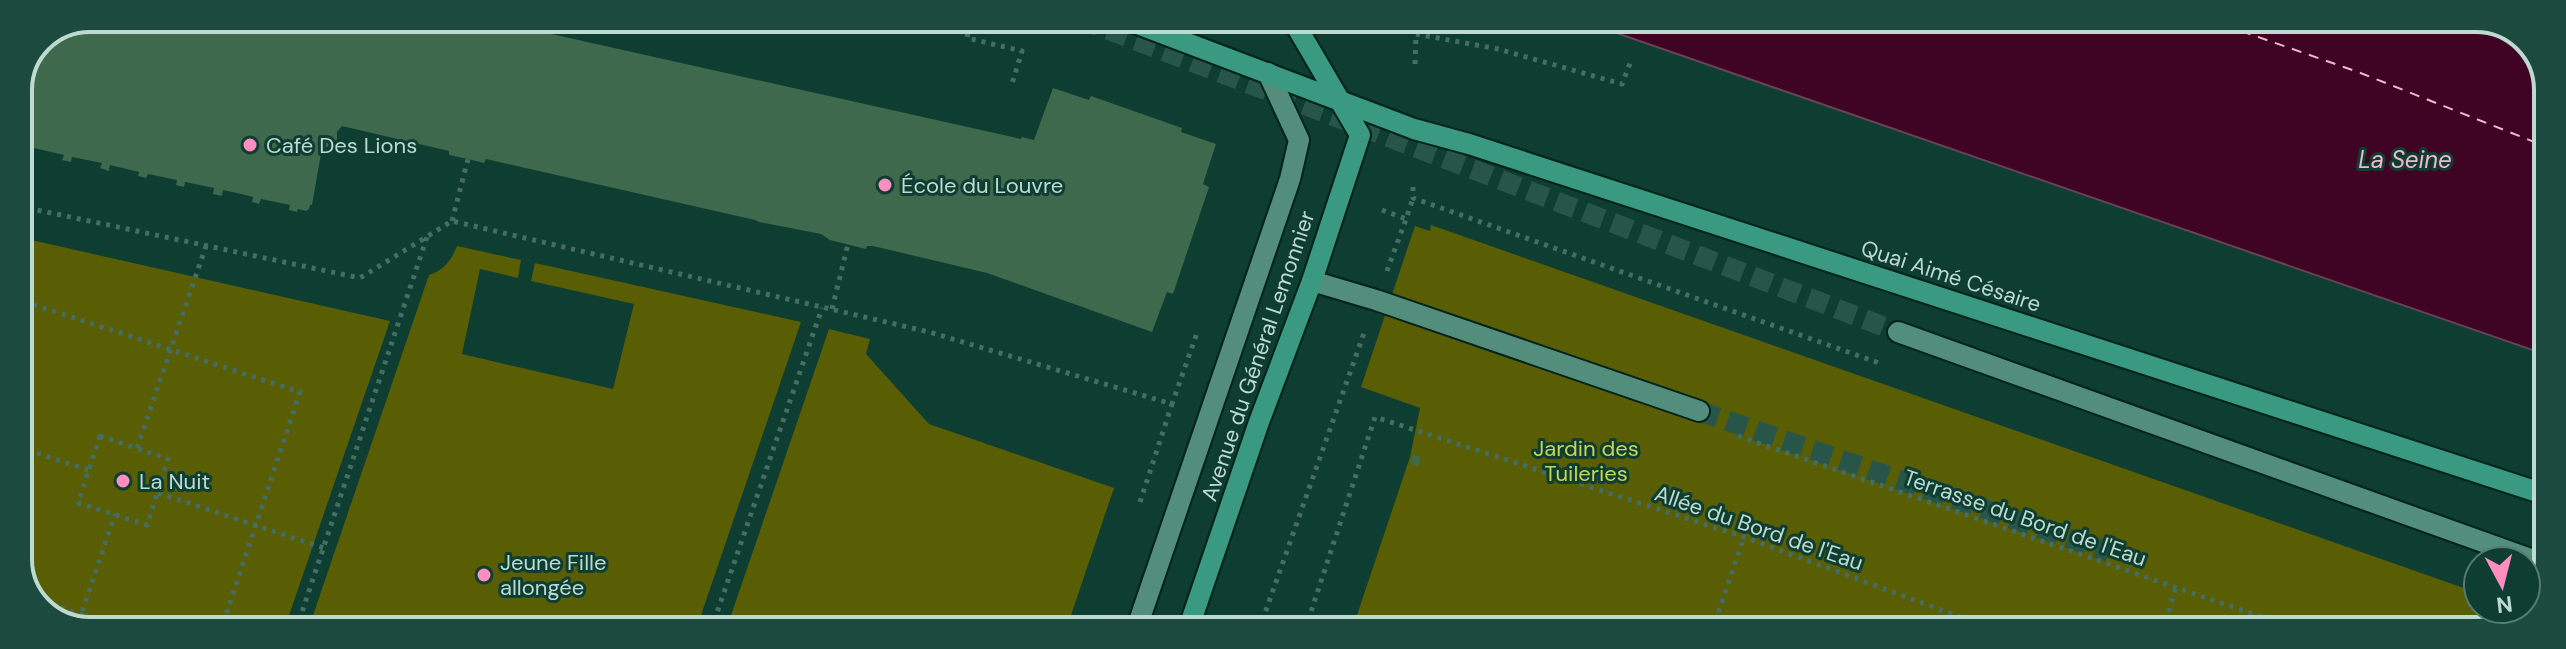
<svg xmlns="http://www.w3.org/2000/svg" width="2566" height="649" font-family="'DM Sans',sans-serif">
	<style>
		.green { fill: #595d04 }
		.water { fill: #3f0424; stroke: #654458; stroke-width: 2 }
		.lines { fill: none; stroke-linecap: round; stroke-linejoin: round }
		.ferry { stroke: #f2b6ce; stroke-width: 2; stroke-dasharray: 10 8; stroke-linecap: butt }
		.building { fill: #3e694c }
		.minor-tunnel { stroke: #28554a; stroke-width: 20; stroke-dasharray: 20 10; stroke-linecap: butt }
		.minor-casing { stroke: #02221a; stroke-width: 24 }
		.major-casing { stroke: #02221a; stroke-width: 24 }
		.path { stroke: #446d63; stroke-width: 5; stroke-dasharray: 4 6; stroke-linecap: butt }
		.minor { stroke: #538e7d; stroke-width: 20 }
		.major { stroke: #3a9981; stroke-width: 20 }
		.poi-dot { fill: #fd8ebf; stroke: #0e3d32; stroke-width: 3 }
		.labels { text-anchor: middle; dominant-baseline: central; stroke-width: 6; stroke-linejoin: round; paint-order: stroke }
		.poi-label { font-size: 22px; fill: #bddad0; stroke: #0e3d32; text-anchor: start }
		.street-label { font-size: 22px; fill: #bddad0; stroke: #0e3d32 }
		.park-label { font-size: 22px; fill: #c9d354; stroke: #0e3d32 }
		.water-label { font-size: 24px; font-style: italic; fill: #f2b6ce; stroke: #0e3d32 }
		.rim { fill: none; stroke: #bddad0; stroke-width: 4 }
	</style>
	<rect width="100%" height="100%" fill="#0e3d32"/>
	<!-- green -->
	<path class="green" d="M 1431,225 L 2478,593 L 2478,609 L 2525,610 L 2523,613 L 2476,631 L 1352,630 L 1410,457 L 1420,408 L 1361,387 L 1415,226 L 1430,231 Z
		M 18,237 L 390,321 L 284,630 L 76,630 L 36,607 L 19,567 Z
		M 457,246 L 521,260 L 518,278 L 480,269 L 462,354 L 613,389 L 634,304 L 531,281 L 535,263 L 801,322 L 696,630 L 308,630 L 429,275 C 444,270 451,261 457,246 Z
		M 829,329 L 870,339 L 866,354 L 929,424 L 1114,488 L 1066,630 L 726,630 Z"/>
	<!-- water -->
	<path class="water" d="M 1576,19 L 2490,19 L 2530,42 L 2547,81 L 2547,355 Z"/>
	<g class="lines">
		<!-- ferry -->
		<path class="ferry" d="M 2207,19 L 2358,72 L 2547,147"/>
	</g>
	<!-- building -->
	<path class="building" d="M 90,18 L 509,18 L 533,22 L 534,26 L 541,27 L 547,33 L 1021,139 L 1022,137 L 1034,140 L 1053,88 L 1089,100 L 1091,96 L 1182,128 L 1181,132 L 1216,144 L 1203,184 L 1209,187 L 1173,294 L 1167,292 L 1152,332 L 987,273 L 873,246 L 867,246 L 866,249 L 830,240 L 821,234 L 759,222 L 755,220 L 486,159 L 484,163 L 468,159 L 449,155 L 449,151 L 342,126 L 337,132 L 337,142 L 334,145 L 322,148 L 312,205 L 310,205 L 309,209 L 306,211 L 298,209 L 297,212 L 289,210 L 290,205 L 261,199 L 259,204 L 252,202 L 253,197 L 237,193 L 223,190 L 222,196 L 213,194 L 214,188 L 185,182 L 184,187 L 176,185 L 177,180 L 148,174 L 146,178 L 138,176 L 139,172 L 110,165 L 109,171 L 100,168 L 102,163 L 72,157 L 71,162 L 62,160 L 64,155 L 34,148 L 33,153 L 25,152 L 26,146 L 18,145 L 18,90 L 40,39 Z
		M 1413,455 L 1421,457 L 1418,466 L 1410,464 Z"/>
	<g class="lines">
		<!-- minor-tunnel -->
		<path class="minor-tunnel" d="M 1080,19 L 1898,332
			M 1699,411 L 2109,552"/>
		<defs>
			<path id="minor" d="M 1312,281 L 1376,300 L 1699,411
				M 1898,332 L 2547,565
				M 1136,630 L 1290,179 L 1299,140 L 1268,73"/>
			<path id="major" d="M 1124,19 L 1414,129 L 1469,144 L 2547,495
				M 1188,630 L 1259,422 L 1312,281 L 1360,135 L 1292,19"/>
		</defs>
		<!-- minor casing -->
		<use href="#minor" class="minor-casing"/>
		<!-- major casing -->
		<use href="#major" class="major-casing"/>
		<!-- path -->
		<path class="path" d="M 969,23 L 967,38 L 1022,51 L 1011,87
			M 1415,64 L 1416,34 L 1498,49 L 1622,84 L 1631,61
			M 1413,187 L 1413,198 L 1882,364
			M 18,206 L 360,278 L 452,221 L 929,332 L 1172,404 L 1198,330
			M 1382,210 L 1406,219 L 1413,198
			M 452,221 L 468,159
			M 18,260 L 31,209
			M 1387,271 L 1406,219
			M 832,309 L 848,244
			M 18,354 L 35,305 L 300,392 L 221,630
			M 100,436 L 168,459 L 147,525 L 78,503 Z
			M 1738,436 L 2302,631
			M 18,447 L 88,470
			M 137,448 L 206,246
			M 158,493 L 324,548
			M 1140,502 L 1172,404
			M 32,598 L 128,630
			M 2526,603 L 2529,604
			M 76,630 L 115,514
			M 296,630 L 427,237
			M 711,630 L 822,308
			M 1259,630 L 1364,333
			M 1305,630 L 1375,417 L 1744,537 L 1998,631
			M 1712,631 L 1744,537
			M 2163,631 L 2176,587"/>
		<!-- minor -->
		<use href="#minor" class="minor"/>
		<!-- major -->
		<use href="#major" class="major"/>
	</g>
	<!-- markers -->
	<g class="poi-dot">
		<circle cx="250" cy="145" r="8"/>
		<circle cx="885" cy="185" r="8"/>
		<circle cx="123" cy="481" r="8"/>
		<circle cx="484" cy="575" r="8"/>
	</g>
	<g class="labels">
		<!-- poi labels -->
		<g class="poi-label">
			<text x="266" y="145">Café Des Lions</text>
			<text x="901" y="185">École du Louvre</text>
			<text x="139" y="481">La Nuit</text>
			<text x="500" y="562">Jeune Fille<tspan x="500" dy="25">allongée</tspan></text>
		</g>
		<!-- street labels -->
		<g class="street-label">
			<text transform="translate(1951 276) rotate(18)">Quai Aimé Césaire</text>
			<text transform="translate(1258 356) rotate(-71)">Avenue du Général Lemonnier</text>
			<text transform="translate(2025 518) rotate(19)">Terrasse du Bord de l'Eau</text>
			<text transform="translate(1759 528) rotate(19)">Allée du Bord de l'Eau</text>
		</g>
		<!-- park labels -->
		<g class="park-label">
			<text x="1586" y="448">Jardin des<tspan x="1586" dy="25">Tuileries</tspan></text>
		</g>
		<!-- water labels -->
		<g class="water-label">
			<text x="2405" y="159">La Seine</text>
		</g>
	</g>
	<!-- crop -->
	<path d="M0 0H2566V649H0ZM90 32H2476A58 58 0 0 1 2534 90V559A58 58 0 0 1 2476 617H90A58 58 0 0 1 32 559V90A58 58 0 0 1 90 32Z" fill="#1c4a3f" fill-rule="evenodd"/>
	<path class="rim" d="M90 32H2476A58 58 0 0 1 2534 90V559A58 58 0 0 1 2476 617H90A58 58 0 0 1 32 559V90A58 58 0 0 1 90 32Z"/>
	<!-- north arrow -->
	<g transform="translate(2502 585) rotate(173)"><circle r="38" fill="#0e3d32" stroke="#547c71" stroke-width="2"/>
	<path d="M0-6L14 30L0 20L-14 30Z" fill="#fd8ebf"/>
	<text y="-12" font-size="22" font-weight="bold" text-anchor="middle" fill="#bddad0">N</text>
	</g>
</svg>
